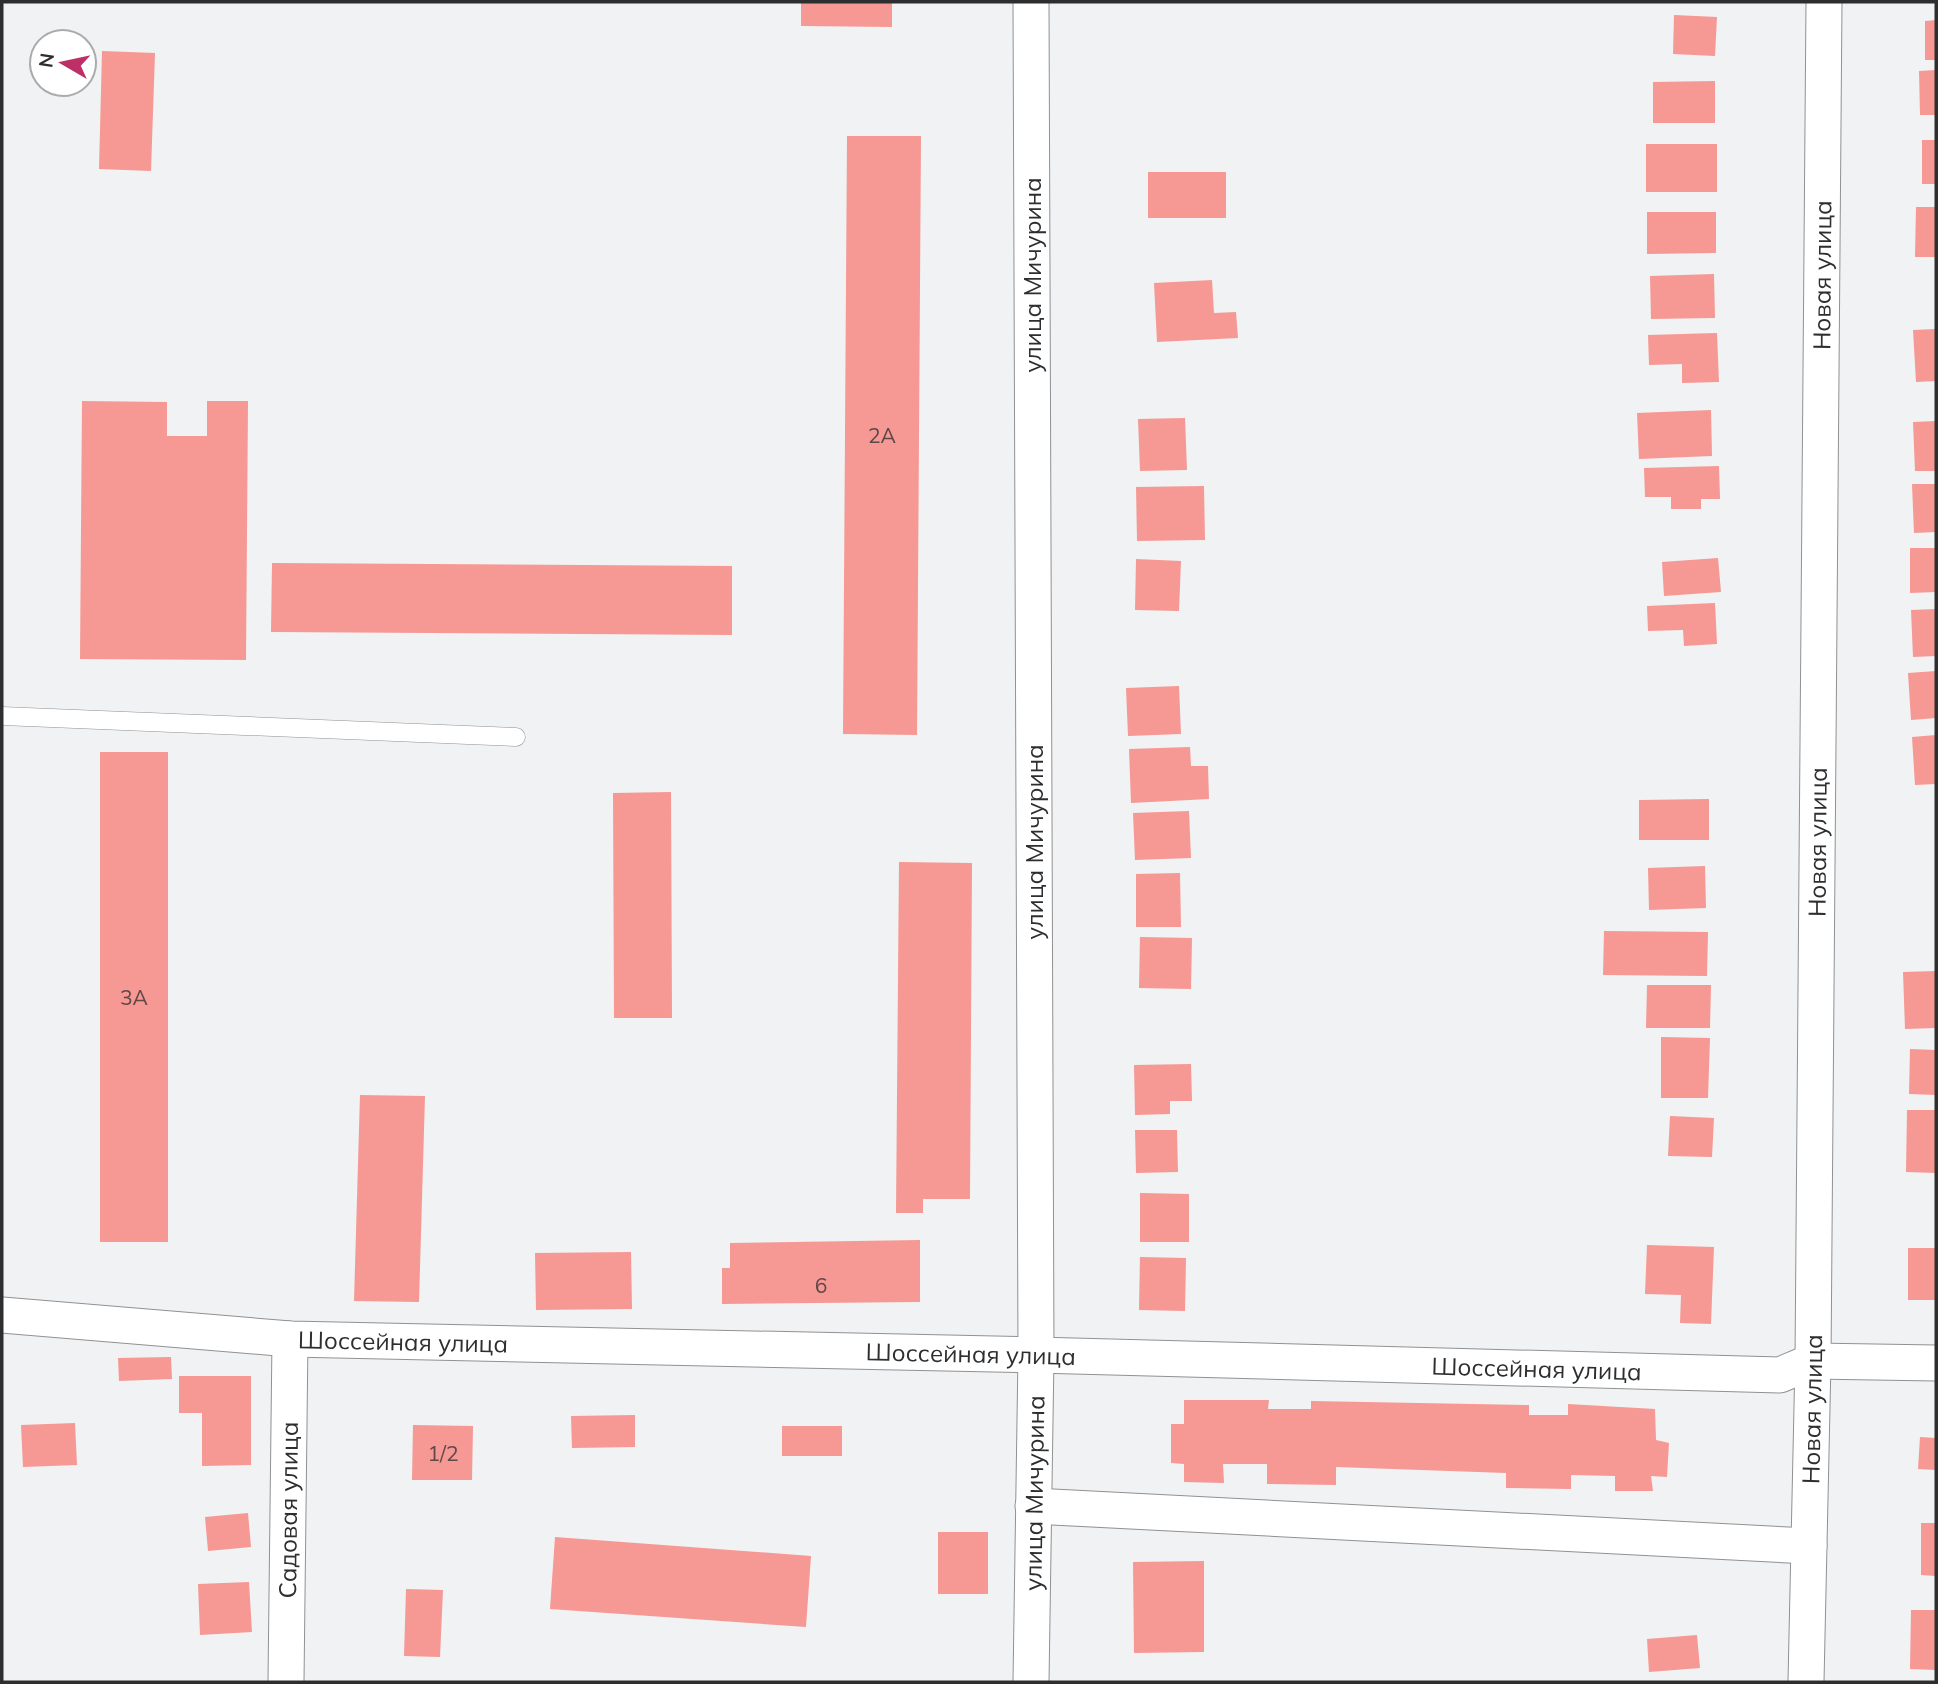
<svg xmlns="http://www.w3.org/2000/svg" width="1938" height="1684" font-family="Mulish,sans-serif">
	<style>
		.building { fill: #f69893 }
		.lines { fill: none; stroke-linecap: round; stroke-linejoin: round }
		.service-casing { stroke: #8f9193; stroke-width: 19 }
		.minor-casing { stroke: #8f9193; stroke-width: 37 }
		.service { stroke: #fff; stroke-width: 18 }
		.minor { stroke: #fff; stroke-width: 35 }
		.labels { text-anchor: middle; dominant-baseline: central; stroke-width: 5; stroke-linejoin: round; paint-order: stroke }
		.number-label { font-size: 21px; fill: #5f4848 }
		.street-label { font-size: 24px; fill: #2d2e2f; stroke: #fff }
	</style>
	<rect width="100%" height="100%" fill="#f0f2f4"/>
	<!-- building -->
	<path class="building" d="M 801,2 L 892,2 L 892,27 L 801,26 Z
		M 1674,15 L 1717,17 L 1715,56 L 1673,54 Z
		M 1936,20 L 1936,60 L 1925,60 L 1925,21 Z
		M 102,51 L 155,53 L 151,171 L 99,169 Z
		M 1936,70 L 1936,115 L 1920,115 L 1919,71 Z
		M 1715,81 L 1715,123 L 1653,123 L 1653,82 Z
		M 847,136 L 921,136 L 917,735 L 843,734 Z
		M 1922,140 L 1936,140 L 1936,184 L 1922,184 Z
		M 1646,144 L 1717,144 L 1717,192 L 1646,192 Z
		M 1148,172 L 1226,172 L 1226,218 L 1148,218 Z
		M 1916,207 L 1936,207 L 1936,257 L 1915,257 Z
		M 1647,212 L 1716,212 L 1716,253 L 1647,254 Z
		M 1714,274 L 1715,318 L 1651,319 L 1650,276 Z
		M 1212,280 L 1214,313 L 1236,312 L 1238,338 L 1157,342 L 1154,283 Z
		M 1936,329 L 1936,381 L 1916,382 L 1913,330 Z
		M 1717,333 L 1719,382 L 1682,383 L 1682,364 L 1649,365 L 1648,335 Z
		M 82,401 L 167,402 L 167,436 L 207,436 L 207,401 L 248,401 L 246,660 L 80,659 Z
		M 1711,410 L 1712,456 L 1639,459 L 1637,413 Z
		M 1185,418 L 1187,470 L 1140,471 L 1138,419 Z
		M 1936,421 L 1936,471 L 1915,471 L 1913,422 Z
		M 1719,466 L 1720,499 L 1701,499 L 1701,509 L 1671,509 L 1671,497 L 1645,497 L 1644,468 Z
		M 1912,484 L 1936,484 L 1936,532 L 1914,533 Z
		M 1204,486 L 1205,540 L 1137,541 L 1136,487 Z
		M 1910,548 L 1936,548 L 1936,592 L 1910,593 Z
		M 1718,558 L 1721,592 L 1664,596 L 1662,562 Z
		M 1136,559 L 1181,561 L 1179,611 L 1135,610 Z
		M 272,563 L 732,566 L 732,635 L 271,632 Z
		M 1715,603 L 1717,644 L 1684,646 L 1683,630 L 1648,631 L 1647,606 Z
		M 1936,609 L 1936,656 L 1913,657 L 1911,610 Z
		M 1936,671 L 1936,718 L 1911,720 L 1908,673 Z
		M 1179,686 L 1181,734 L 1128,736 L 1126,688 Z
		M 1936,735 L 1936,784 L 1915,785 L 1912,737 Z
		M 1190,747 L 1191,766 L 1208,766 L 1209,799 L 1131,803 L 1129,749 Z
		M 100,752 L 168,752 L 168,1242 L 100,1242 Z
		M 671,792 L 672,1018 L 614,1018 L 613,793 Z
		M 1709,799 L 1709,840 L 1639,840 L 1639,800 Z
		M 1189,811 L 1191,858 L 1135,860 L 1133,813 Z
		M 899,862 L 972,863 L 970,1199 L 923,1199 L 923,1213 L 896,1213 Z
		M 1705,866 L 1706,908 L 1649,910 L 1648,868 Z
		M 1180,873 L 1181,927 L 1136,927 L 1136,874 Z
		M 1604,931 L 1708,932 L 1707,976 L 1603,975 Z
		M 1140,937 L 1192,938 L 1191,989 L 1139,988 Z
		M 1936,971 L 1936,1028 L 1905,1029 L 1903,972 Z
		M 1647,985 L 1711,985 L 1710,1028 L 1646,1028 Z
		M 1661,1037 L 1710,1038 L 1708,1098 L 1661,1098 Z
		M 1910,1049 L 1936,1050 L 1936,1095 L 1909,1094 Z
		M 1191,1064 L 1192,1101 L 1170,1101 L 1170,1114 L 1135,1115 L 1134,1065 Z
		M 360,1095 L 425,1096 L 419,1302 L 354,1301 Z
		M 1907,1110 L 1936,1110 L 1936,1173 L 1906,1172 Z
		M 1670,1116 L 1714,1118 L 1712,1157 L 1668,1156 Z
		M 1135,1130 L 1177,1130 L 1178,1172 L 1136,1173 Z
		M 1140,1193 L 1189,1194 L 1189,1242 L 1140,1242 Z
		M 920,1240 L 920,1302 L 722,1304 L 722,1268 L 730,1268 L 730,1243 Z
		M 1647,1245 L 1714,1247 L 1711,1324 L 1680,1323 L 1681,1295 L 1645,1294 Z
		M 1908,1248 L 1936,1248 L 1936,1300 L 1908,1300 Z
		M 631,1252 L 632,1309 L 536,1310 L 535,1253 Z
		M 1140,1257 L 1186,1258 L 1185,1311 L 1139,1310 Z
		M 171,1357 L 172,1379 L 119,1381 L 118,1358 Z
		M 179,1376 L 251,1376 L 251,1465 L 202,1466 L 202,1413 L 179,1413 Z
		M 1184,1400 L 1269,1400 L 1268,1409 L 1311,1409 L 1311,1401 L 1529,1405 L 1529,1415 L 1568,1415 L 1568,1404 L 1655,1409 L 1656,1440 L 1669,1443 L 1667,1477 L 1651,1476 L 1653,1491 L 1615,1491 L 1615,1476 L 1571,1475 L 1571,1489 L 1506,1488 L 1506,1473 L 1336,1467 L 1336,1485 L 1267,1484 L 1267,1464 L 1223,1464 L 1224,1483 L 1184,1482 L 1184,1464 L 1171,1463 L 1171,1424 L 1184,1424 Z
		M 635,1415 L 635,1447 L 572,1448 L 571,1416 Z
		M 75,1423 L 77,1465 L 23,1467 L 21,1425 Z
		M 413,1425 L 473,1426 L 472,1480 L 412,1480 Z
		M 782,1426 L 842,1426 L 842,1456 L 782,1456 Z
		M 1920,1437 L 1936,1438 L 1936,1470 L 1918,1469 Z
		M 248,1513 L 251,1547 L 208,1551 L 205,1517 Z
		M 1921,1523 L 1936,1523 L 1936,1576 L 1921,1575 Z
		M 938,1532 L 988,1532 L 988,1594 L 938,1594 Z
		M 555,1537 L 811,1556 L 806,1627 L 550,1609 Z
		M 1204,1561 L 1204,1652 L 1134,1653 L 1133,1562 Z
		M 249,1582 L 252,1632 L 200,1635 L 198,1584 Z
		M 406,1589 L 443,1590 L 440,1657 L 404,1656 Z
		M 1911,1610 L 1936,1610 L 1936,1670 L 1910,1669 Z
		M 1697,1635 L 1700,1668 L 1649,1672 L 1647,1639 Z"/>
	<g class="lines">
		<defs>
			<path id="service" d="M 2,716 L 516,737"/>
			<g id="minor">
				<path id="s1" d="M 2,1315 L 290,1339 L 1036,1355 L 1780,1375 L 1813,1361 L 1936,1363"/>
				<path d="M 1033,1506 L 1809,1546"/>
				<path id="s2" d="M 286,1682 L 290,1339"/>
				<path id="s3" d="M 1031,1682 L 1036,1355 L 1031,2"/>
				<path id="s4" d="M 1806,1682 L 1813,1361 L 1824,2"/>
			</g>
		</defs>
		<!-- service casing -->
		<use href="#service" class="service-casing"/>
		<!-- minor casing -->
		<use href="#minor" class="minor-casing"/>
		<!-- service -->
		<use href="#service" class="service"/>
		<!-- minor -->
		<use href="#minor" class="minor"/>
	</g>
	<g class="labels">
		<!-- number labels -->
		<g class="number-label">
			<text x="882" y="435">2А</text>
			<text x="134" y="997">3А</text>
			<text x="821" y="1285">6</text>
			<text x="443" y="1453">1/2</text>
		</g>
		<!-- street labels -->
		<g class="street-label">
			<text transform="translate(1032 275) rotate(-90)">улица Мичурина</text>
			<text stroke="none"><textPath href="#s4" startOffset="1407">Новая улица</textPath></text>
			<text transform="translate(1034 842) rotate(-90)">улица Мичурина</text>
			<text stroke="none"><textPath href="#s4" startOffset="840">Новая улица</textPath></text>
			<text stroke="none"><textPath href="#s1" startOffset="402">Шоссейная улица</textPath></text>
			<text stroke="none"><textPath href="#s1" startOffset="970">Шоссейная улица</textPath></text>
			<text stroke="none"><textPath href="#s1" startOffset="1536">Шоссейная улица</textPath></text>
			<text stroke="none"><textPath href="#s4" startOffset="273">Новая улица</textPath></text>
			<text stroke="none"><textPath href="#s3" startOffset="189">улица Мичурина</textPath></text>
			<text stroke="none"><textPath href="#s2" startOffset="172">Садовая улица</textPath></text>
		</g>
	</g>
	<!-- border -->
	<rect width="1938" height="1684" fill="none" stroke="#2d2e2f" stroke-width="7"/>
	<!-- north arrow -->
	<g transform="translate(63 63) rotate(279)"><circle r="33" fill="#ffffff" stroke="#ababac" stroke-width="2"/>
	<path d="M0-5L12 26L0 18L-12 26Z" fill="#bc3067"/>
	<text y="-10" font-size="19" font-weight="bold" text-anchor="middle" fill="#2d2e2f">N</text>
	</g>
</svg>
